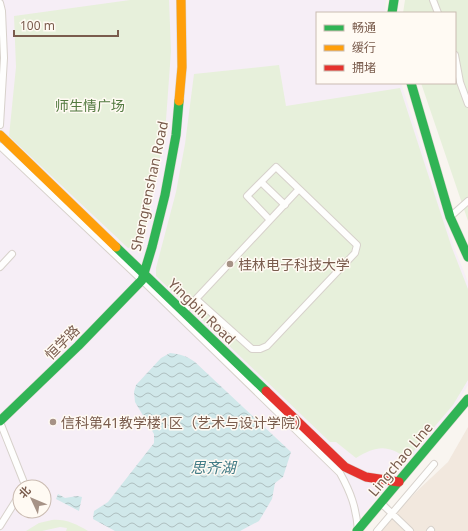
<svg xmlns="http://www.w3.org/2000/svg" width="468" height="531" font-family="'Noto Sans','Noto Sans SC',sans-serif">
	<style>
		.residential { fill: #f2e8de }
		.education { fill: #f6eef6; fill-rule: evenodd }
		.green { fill: #e7f0db }
		.water { fill: url(#water-waves) }
		.lines { fill: none; stroke-linecap: round; stroke-linejoin: round }
		.street-casing { stroke: #d7d1cb; stroke-width: 8 }
		.fast-casing { stroke: #d9d2cb; stroke-width: 10 }
		.slow-casing { stroke: #d9d2cb; stroke-width: 10 }
		.jam-casing { stroke: #d9d2cb; stroke-width: 10 }
		.street { stroke: #fefefd; stroke-width: 6 }
		.fast { stroke: #30b455; stroke-width: 9 }
		.slow { stroke: #ff9f0a; stroke-width: 9 }
		.jam { stroke: #e5322d; stroke-width: 9 }
		.poi-dot { fill: #a69286; stroke: #fffaf3; stroke-width: 1.5 }
		.labels { text-anchor: middle; dominant-baseline: central; stroke-width: 3; stroke-linejoin: round; paint-order: stroke }
		.park-label { font-size: 14px; fill: #537a41; stroke: #fffaf3 }
		.street-label { font-size: 14px; fill: #7a5c4d; stroke: #fffaf3 }
		.poi-label { font-size: 14px; fill: #7a5c4d; stroke: #fffaf3; text-anchor: start }
		.water-label { font-size: 15px; font-style: italic; fill: #437c86; stroke: #fffaf3 }
	</style>
	<defs>
		<pattern id="water-waves" width="16" height="10" patternUnits="userSpaceOnUse"><rect width="16" height="10" fill="#d0e8ea"/><path d="M0 5q4-4 8 0t8 0" fill="none" stroke="#aebfc0"/></pattern>
	</defs>
	<rect width="100%" height="100%" fill="#f9f5f0"/>
	<!-- residential -->
	<path class="residential" d="M 468,427 L 468,531 L 377,531 L 416,492 L 448,462 Z"/>
	<!-- education -->
	<path class="education" d="M 0,0 L 386,0 L 385,13 L 317,13 L 317,83 L 401,83 L 454,247 L 468,282 L 468,385 L 455,407 L 349,531 L 0,531 ZM 20,487 L 44,487 L 44,511 L 20,511 Z"/>
	<!-- green -->
	<path class="green" d="M 130,0 L 169,0 L 171,51 L 165,134 L 144,236 C 139,243 136,246 128,248 L 9,136 L 16,67 L 14,16 Z
		M 405,0 L 468,0 L 468,221 L 421,83 L 455,83 L 455,13 L 403,13 Z
		M 279,65 L 286,106 L 400,88 L 452,248 L 468,289 L 468,380 L 453,405 L 407,459 C 388,444 376,446 356,458 L 336,442 L 330,442 L 156,276 L 156,268 L 176,192 L 185,144 L 194,74 Z
		M 52,520 C 66,519 76,524 88,531 L 66,531 L 67,528 L 60,527 L 42,531 L 26,531 L 39,523 Z"/>
	<!-- water -->
	<path class="water" d="M 170,353 C 180,354 187,356 195,362 L 291,452 L 283,477 L 275,483 L 272,499 L 259,521 L 240,531 L 115,531 L 93,519 L 94,511 L 108,502 L 154,443 L 154,434 L 135,402 L 134,392 L 136,385 L 161,358 Z
		M 58,494 L 65,498 L 77,496 L 82,497 L 79,511 L 56,499 Z"/>
	<g class="lines">
		<defs>
			<path id="street" d="M 433,0 L 438,13
				M 0,3 L 2,11 L 4,58 L 0,125
				M 455,55 L 460,82 L 468,104
				M 0,146 L 146,284 L 340,473 C 351,493 356,507 358,530
				M 261,182 L 285,205
				M 450,217 L 468,201
				M 270,220 L 247,196 L 276,167 L 299,189
				M 0,267 L 12,254
				M 183,312 L 196,299 L 299,189 L 357,245 L 355,253 L 267,346 L 260,349 L 252,349 L 196,299
				M 0,422 L 25,485 L 24,487
				M 381,503 L 410,531
				M 0,526 L 20,494
				M 377,531 L 434,464
				M 430,531 L 431,530"/>
			<path id="fast" d="M 392,13 L 394,0
				M 411,83 L 450,217 L 468,257
				M 116,247 L 266,391
				M 0,421 L 78,346 L 142,280 L 152,247 L 165,195 L 176,135 L 179,101
				M 357,531 L 468,399"/>
			<path id="slow" d="M 179,101 L 182,67 L 181,0
				M 0,135 L 116,247"/>
			<path id="jam" d="M 266,391 L 345,467 L 366,477 L 399,482"/>
		</defs>
		<!-- street casing -->
		<use href="#street" class="street-casing"/>
		<!-- fast casing -->
		<use href="#fast" class="fast-casing"/>
		<!-- slow casing -->
		<use href="#slow" class="slow-casing"/>
		<!-- jam casing -->
		<use href="#jam" class="jam-casing"/>
		<!-- street -->
		<use href="#street" class="street"/>
		<!-- fast -->
		<use href="#fast" class="fast"/>
		<!-- slow -->
		<use href="#slow" class="slow"/>
		<!-- jam -->
		<use href="#jam" class="jam"/>
	</g>
	<!-- markers -->
	<g class="poi-dot">
		<circle cx="230" cy="264" r="4"/>
		<circle cx="53" cy="422" r="4"/>
	</g>
	<g class="labels">
		<!-- park labels -->
		<g class="park-label">
			<text x="90" y="105">师生情广场</text>
		</g>
		<!-- street labels -->
		<g class="street-label">
			<text transform="translate(149 186) rotate(-78)">Shengrenshan Road</text>
			<text transform="translate(202 311) rotate(44)">Yingbin Road</text>
			<text transform="translate(62 342) rotate(-45)">恒学路</text>
			<text transform="translate(400 459) rotate(-50)">Lingchao Line</text>
		</g>
		<!-- poi labels -->
		<g class="poi-label">
			<text x="238" y="264">桂林电子科技大学</text>
			<text x="61" y="422">信科第41教学楼1区（艺术与设计学院）</text>
		</g>
		<!-- water labels -->
		<g class="water-label">
			<text x="213" y="467">思齐湖</text>
		</g>
	</g>
	<!-- legend -->
	<rect x="316" y="12" width="140" height="72" fill="#fffaf3" stroke="#cabbb1"/>
	<rect x="324" y="25" width="20" height="6" fill="#30b455" stroke="#cabbb1"/>
	<text x="352" y="32" font-size="12" fill="#7a5c4d">畅通</text>
	<rect x="324" y="45" width="20" height="6" fill="#ff9f0a" stroke="#cabbb1"/>
	<text x="352" y="52" font-size="12" fill="#7a5c4d">缓行</text>
	<rect x="324" y="65" width="20" height="6" fill="#e5322d" stroke="#cabbb1"/>
	<text x="352" y="72" font-size="12" fill="#7a5c4d">拥堵</text>
	<!-- north arrow -->
	<g transform="translate(32 499) rotate(314)"><circle r="19" fill="#fffaf3" stroke="#cabbb1"/>
	<path d="M0-3L7 15L0 10L-7 15Z" fill="#a69286"/>
	<text y="-6" font-size="11" font-weight="bold" text-anchor="middle" fill="#7a5c4d">北</text>
	</g>
	<!-- scale -->
	<path d="M14 30v6h104v-6" fill="none" stroke="#7a5c4d" stroke-width="2"/>
	<text x="20" y="30" font-size="12" fill="#7a5c4d" stroke="#fffaf3" stroke-width="3" paint-order="stroke">100 m</text>
</svg>
